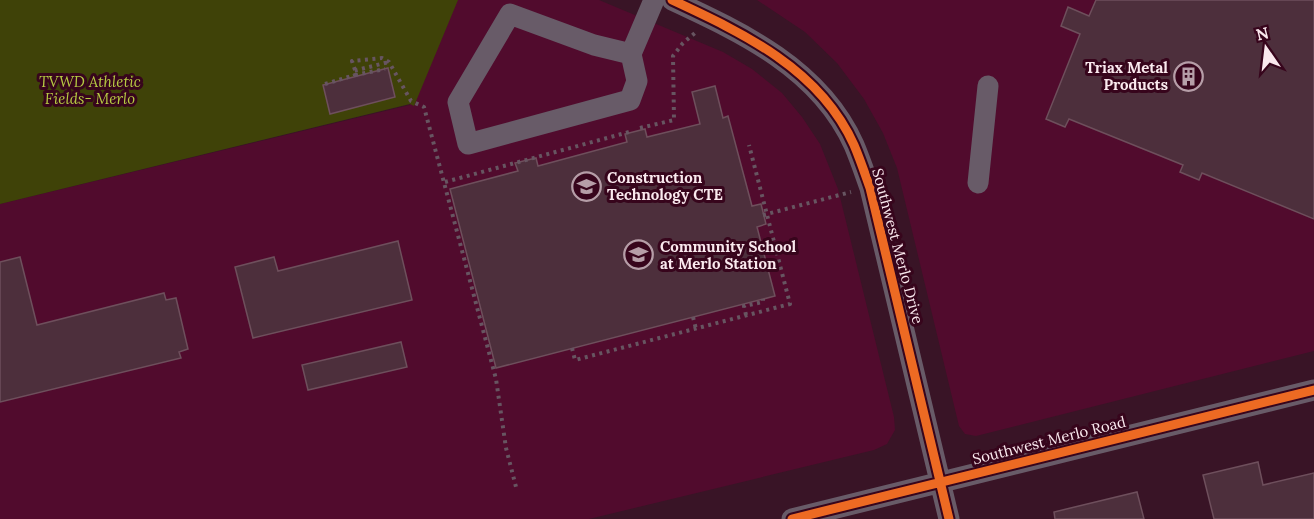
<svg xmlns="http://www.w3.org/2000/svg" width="1314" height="519" font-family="Lora,serif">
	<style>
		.built { fill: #510b2d }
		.green { fill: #3f4208 }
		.building { fill: #4d2f3c; stroke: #6e4f5c; stroke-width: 1.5 }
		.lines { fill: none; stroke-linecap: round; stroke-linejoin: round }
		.path { stroke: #675561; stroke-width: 4; stroke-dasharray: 3 4.5; stroke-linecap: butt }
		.minor { stroke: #685b68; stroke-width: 21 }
		.cycleway-casing { stroke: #37051c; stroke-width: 13 }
		.cycleway { stroke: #ed6a23; stroke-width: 9 }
		.labels { text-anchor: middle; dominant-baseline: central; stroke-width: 6; stroke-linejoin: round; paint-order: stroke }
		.poi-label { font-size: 15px; font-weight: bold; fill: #fae9ee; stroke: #37051c; text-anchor: start }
		.park-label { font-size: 15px; font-style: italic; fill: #b6cb43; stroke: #37051c }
		.street-label { font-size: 15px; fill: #fae9ee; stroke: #37051c }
	</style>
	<rect width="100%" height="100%" fill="#391426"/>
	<!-- built -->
	<path class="built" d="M 453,0 L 599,0 L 723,52 L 752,69 L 782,93 L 802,117 L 820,144 L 838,189 L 894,417 L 895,430 L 887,444 L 874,450 L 589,519 L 0,519 L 0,204 L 410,105 Z
		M 757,0 L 1314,0 L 1314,351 L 976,436 L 965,434 L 959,426 L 897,168 L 883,133 L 864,99 L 837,63 L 805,32 Z"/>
	<!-- green -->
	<path class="green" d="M 0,0 L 458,0 L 414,106 L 410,104 L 0,204 Z"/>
	<!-- building -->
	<path class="building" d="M 1096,0 L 1314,0 L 1314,219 L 1202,173 L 1199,180 L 1180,172 L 1183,165 L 1069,119 L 1065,127 L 1046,119 L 1080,34 L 1061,26 L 1068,7 L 1089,16 Z
		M 388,68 L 395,97 L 330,114 L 323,85 Z
		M 715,86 L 723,118 L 728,116 L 752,206 L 761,204 L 766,224 L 757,227 L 775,296 L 496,368 L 450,189 L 518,171 L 515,163 L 536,158 L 538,166 L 627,142 L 625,134 L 645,129 L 647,137 L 700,124 L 692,92 Z
		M 398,241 L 412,300 L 253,338 L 235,267 L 274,257 L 278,271 Z
		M 20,257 L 37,325 L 164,293 L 166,300 L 176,298 L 188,349 L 179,352 L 181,358 L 0,402 L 0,262 Z
		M 401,342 L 407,367 L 308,390 L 302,365 Z
		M 1258,462 L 1263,485 L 1314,473 L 1314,519 L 1214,519 L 1203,475 Z
		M 1137,492 L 1144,519 L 1055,519 L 1054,512 Z"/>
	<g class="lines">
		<!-- path -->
		<path class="path" d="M 355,70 L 352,61 L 382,58 L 389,62 L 411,101 L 424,107 L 496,379 L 506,448 L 516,487
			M 355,75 L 385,69
			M 325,84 L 355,75 L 353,71 L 389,62
			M 640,128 L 674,120 L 673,56 L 683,43 L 695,33
			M 445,182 L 629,132
			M 763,215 L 851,192
			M 746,315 L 744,306 L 763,302 L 763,299
			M 693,317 L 696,329
			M 572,348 L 575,360 L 790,304 L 749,145"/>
		<!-- minor -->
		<path class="minor" d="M 672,0 C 743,33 820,69 854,145 C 860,159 865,174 870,188 L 949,519
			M 631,54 L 594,45 L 510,14 L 458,102 L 468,144 L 630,100 L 637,81 L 631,54 L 654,0
			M 978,183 L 988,86
			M 792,519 L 1314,390"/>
		<defs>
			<path id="cycleway" d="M 672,0 C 743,33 820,69 854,145 C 860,159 865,174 870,188 L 949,519
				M 792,519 L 1314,390"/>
		</defs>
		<!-- cycleway casing -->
		<use href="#cycleway" class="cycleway-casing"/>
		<!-- cycleway -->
		<use href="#cycleway" class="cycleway"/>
	</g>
	<!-- icons -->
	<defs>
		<symbol id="building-ring" viewBox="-11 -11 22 22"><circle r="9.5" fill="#37051c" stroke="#b69ea8" stroke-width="1.5"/><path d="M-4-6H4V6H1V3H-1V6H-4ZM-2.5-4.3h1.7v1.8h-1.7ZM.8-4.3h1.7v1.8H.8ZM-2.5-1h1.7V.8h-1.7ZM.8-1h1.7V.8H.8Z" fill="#b69ea8"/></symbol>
		<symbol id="school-ring" viewBox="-11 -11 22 22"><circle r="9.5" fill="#37051c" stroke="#b69ea8" stroke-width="1.5"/><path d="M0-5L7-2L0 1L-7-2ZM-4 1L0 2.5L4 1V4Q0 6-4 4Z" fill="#b69ea8"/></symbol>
	</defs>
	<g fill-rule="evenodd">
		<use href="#building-ring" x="1172" y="60" width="33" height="33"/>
		<use href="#school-ring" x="570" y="170" width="33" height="33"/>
		<use href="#school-ring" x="622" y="238" width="33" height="33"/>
	</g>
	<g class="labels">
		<!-- poi labels -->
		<g class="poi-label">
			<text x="1168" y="67" text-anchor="end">Triax Metal<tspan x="1168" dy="17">Products</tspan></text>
			<text x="607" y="177">Construction<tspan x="607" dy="17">Technology CTE</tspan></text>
			<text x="660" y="246">Community School<tspan x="660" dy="17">at Merlo Station</tspan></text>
		</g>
		<!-- park labels -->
		<g class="park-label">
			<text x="90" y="81">TVWD Athletic<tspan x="90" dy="17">Fields- Merlo</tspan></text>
		</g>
		<!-- street labels -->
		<g class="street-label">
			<text transform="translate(898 246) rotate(75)">Southwest Merlo Drive</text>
			<text transform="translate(1049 440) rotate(-14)">Southwest Merlo Road</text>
		</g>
	</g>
	<!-- north arrow -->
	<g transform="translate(1266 48) rotate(346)" stroke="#37051c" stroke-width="4.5" paint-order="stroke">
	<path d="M0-4.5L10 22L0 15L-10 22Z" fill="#fae9ee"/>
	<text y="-9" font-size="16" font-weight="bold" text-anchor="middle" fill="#fae9ee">N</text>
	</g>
</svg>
